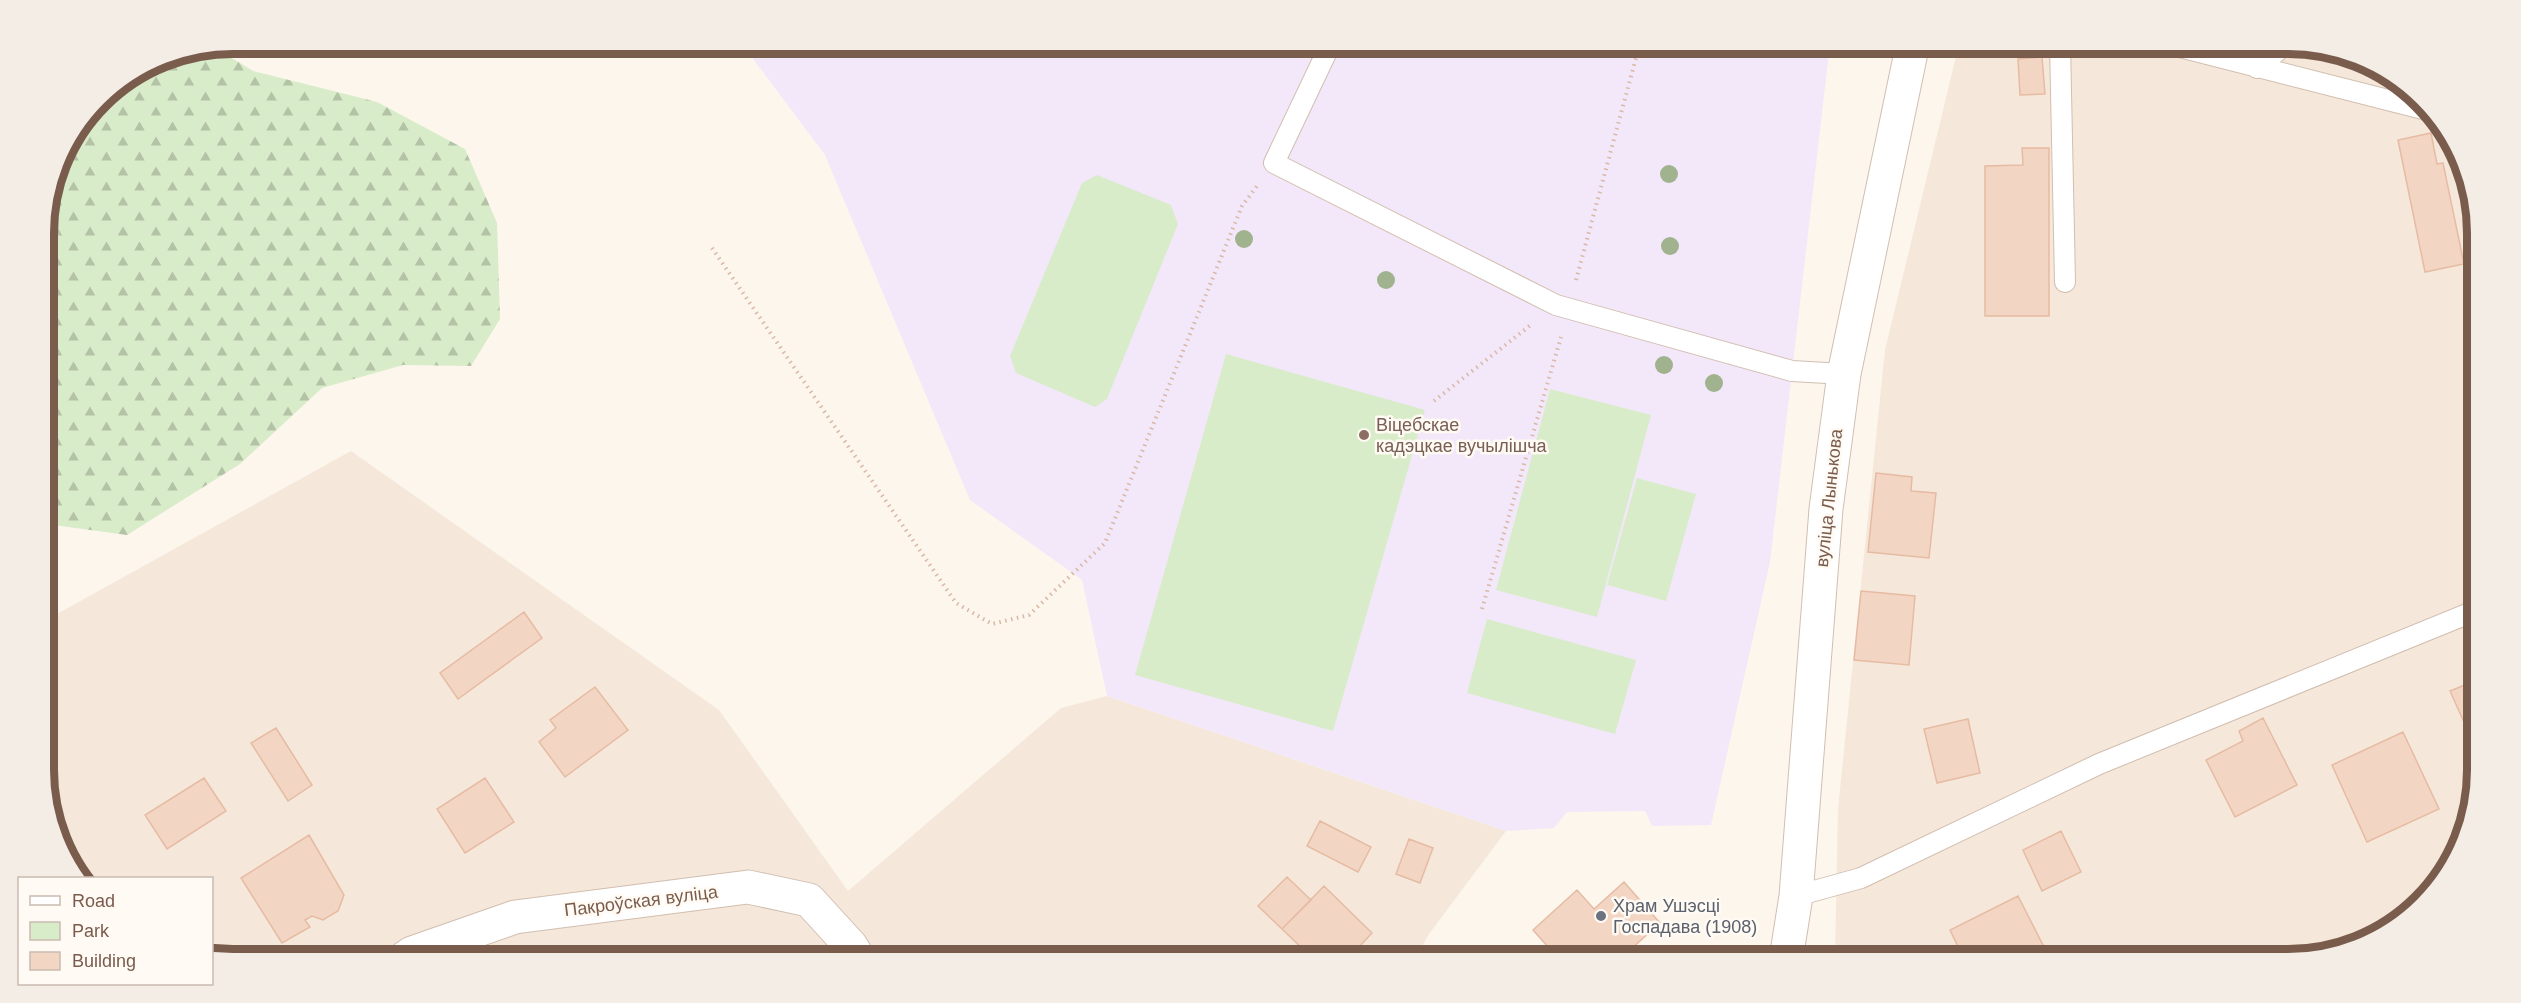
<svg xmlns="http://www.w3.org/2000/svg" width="2521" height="1003" font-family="Helvetica,sans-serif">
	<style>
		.residential { fill: #f5e8da }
		.education { fill: #f3e8fa }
		.forest { fill: url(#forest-firs) }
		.park { fill: #d8ecc9 }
		.building { fill: #f3d5c3; stroke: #e6bba3; stroke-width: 1.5 }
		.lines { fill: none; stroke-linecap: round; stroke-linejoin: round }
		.service-casing { stroke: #d1beb0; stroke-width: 22 }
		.minor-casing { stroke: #d1beb0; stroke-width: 35 }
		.tertiary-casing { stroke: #d1beb0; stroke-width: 35 }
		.path { stroke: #d9b8a5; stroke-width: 4; stroke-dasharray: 1.5 4.5; stroke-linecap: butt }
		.service { stroke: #fff; stroke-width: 20 }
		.minor { stroke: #fff; stroke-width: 33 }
		.tertiary { stroke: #fff; stroke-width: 33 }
		.tree { fill: #a0b28e }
		.education-dot { fill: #8d6e63; stroke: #fffaf3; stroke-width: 2 }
		.worship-dot { fill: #6b7280; stroke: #fffaf3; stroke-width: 2 }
		.labels { text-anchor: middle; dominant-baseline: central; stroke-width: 5; stroke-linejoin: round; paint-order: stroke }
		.education-label { font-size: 18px; fill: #785e54; stroke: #fffaf3; text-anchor: start }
		.street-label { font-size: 18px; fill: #7a5c4d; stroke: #fffaf3 }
		.worship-label { font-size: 18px; fill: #5b616d; stroke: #fffaf3; text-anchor: start }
		.rim { fill: none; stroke: #7a5c4d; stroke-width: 8 }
	</style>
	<defs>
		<pattern id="forest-firs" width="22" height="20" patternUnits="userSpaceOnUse" patternTransform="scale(1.5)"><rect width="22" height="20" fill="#d8ecc9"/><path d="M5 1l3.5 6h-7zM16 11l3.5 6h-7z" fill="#b4c2a5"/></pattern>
	</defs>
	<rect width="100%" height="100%" fill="#fdf6ec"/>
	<!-- residential -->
	<path class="residential" d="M 1959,44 L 2288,44 L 2349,54 L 2403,82 L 2438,117 L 2476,208 L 2477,770 L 2467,831 L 2439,885 L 2403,921 L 2349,949 L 2300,959 L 1835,959 L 1838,809 L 1885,350 Z
		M 351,451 L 719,710 L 848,891 L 1061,708 L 1107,696 L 1506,831 L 1429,934 L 1415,959 L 233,959 L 212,956 L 212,878 L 82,878 L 47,807 L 46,620 Z"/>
	<!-- education -->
	<path class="education" d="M 742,44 L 1830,44 L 1770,562 L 1711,825 L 1652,826 L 1645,811 L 1567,812 L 1554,828 L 1506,831 L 1107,696 L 1082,580 L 970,500 L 825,155 Z"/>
	<!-- forest -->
	<path class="forest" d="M 214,47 L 253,71 L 377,102 L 465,149 L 497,223 L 500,319 L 471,366 L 403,365 L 322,388 L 240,464 L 127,535 L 46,524 L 44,220 L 63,149 L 108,91 L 161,58 Z"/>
	<!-- park -->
	<path class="park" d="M 1097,175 L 1171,205 L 1178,224 L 1107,399 L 1095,407 L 1016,373 L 1010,356 L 1082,183 Z
		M 1226,354 L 1425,410 L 1333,731 L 1135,675 Z
		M 1550,389 L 1651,415 L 1597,617 L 1496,590 Z
		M 1637,478 L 1696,494 L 1666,601 L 1607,585 Z
		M 1487,619 L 1636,660 L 1615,734 L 1467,693 Z"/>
	<!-- building -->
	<path class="building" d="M 2042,57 L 2045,94 L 2020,95 L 2018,59 Z
		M 2431,133 L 2437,164 L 2443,163 L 2464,264 L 2425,272 L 2398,140 Z
		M 2022,148 L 2049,148 L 2049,316 L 1985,316 L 1985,166 L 2023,165 Z
		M 1876,473 L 1912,477 L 1911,491 L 1936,493 L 1929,558 L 1868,552 Z
		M 1861,591 L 1915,596 L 1909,665 L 1854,660 Z
		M 524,612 L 542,638 L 458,699 L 440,673 Z
		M 2477,680 L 2477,714 L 2463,720 L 2450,691 Z
		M 595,687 L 628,730 L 565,777 L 539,742 L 556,728 L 550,720 Z
		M 2263,718 L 2297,785 L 2235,817 L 2206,760 L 2243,741 L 2239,731 Z
		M 1968,719 L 1980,773 L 1937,783 L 1924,729 Z
		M 276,728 L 312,785 L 288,801 L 251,743 Z
		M 2403,732 L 2439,809 L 2367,842 L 2332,765 Z
		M 204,778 L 226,811 L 167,849 L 145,815 Z
		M 485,778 L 514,822 L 465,853 L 437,809 Z
		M 50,812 L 67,837 L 63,840 Z
		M 1320,821 L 1371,847 L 1358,872 L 1307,846 Z
		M 2061,831 L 2081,872 L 2042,891 L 2023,850 Z
		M 309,835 L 344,895 L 338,911 L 323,920 L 312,916 L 305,920 L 310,927 L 282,943 L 241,878 Z
		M 1409,839 L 1433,848 L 1420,883 L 1396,874 Z
		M 1287,877 L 1311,900 L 1282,929 L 1258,906 Z
		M 1624,882 L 1660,923 L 1630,950 L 1639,959 L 1537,959 L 1549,948 L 1533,930 L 1577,890 L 1594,909 Z
		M 1324,886 L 1372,933 L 1348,959 L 1313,959 L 1282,929 Z
		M 2018,896 L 2047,953 L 2037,959 L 1964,959 L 1950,930 Z
		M 1919,948 L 1925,959 L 1900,959 Z"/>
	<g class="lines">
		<defs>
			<path id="service" d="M 1331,43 L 1274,163 L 1556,305 L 1792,371 L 1844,374
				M 2060,43 L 2065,282
				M 2164,43 L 2431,111
				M 2257,68 L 2287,43
				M 1796,896 L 1861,878 L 2099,764 L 2477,610"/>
			<path id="minor" d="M 403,959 L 412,953 L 515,917 L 748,887 L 809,900 L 851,946 L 859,959"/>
			<path id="tertiary" d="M 1786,959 L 1796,896 L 1826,509 L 1844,374 L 1913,43"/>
		</defs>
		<!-- service casing -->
		<use href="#service" class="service-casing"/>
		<!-- minor casing -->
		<use href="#minor" class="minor-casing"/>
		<!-- tertiary casing -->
		<use href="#tertiary" class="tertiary-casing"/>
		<!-- path -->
		<path class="path" d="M 712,248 L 956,603 L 992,624 L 1029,615 L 1105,543 L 1242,206 L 1257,186
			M 1576,280 L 1640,43
			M 1434,401 L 1532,324
			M 1482,609 L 1561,337"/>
		<!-- service -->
		<use href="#service" class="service"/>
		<!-- minor -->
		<use href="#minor" class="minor"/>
		<!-- tertiary -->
		<use href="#tertiary" class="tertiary"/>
	</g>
	<!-- trees -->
	<g class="tree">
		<circle cx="1669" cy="174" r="9"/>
		<circle cx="1244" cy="239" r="9"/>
		<circle cx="1670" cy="246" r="9"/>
		<circle cx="1386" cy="280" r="9"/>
		<circle cx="1664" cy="365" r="9"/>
		<circle cx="1714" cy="383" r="9"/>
	</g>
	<!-- markers -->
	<circle class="education-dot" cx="1364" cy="435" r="6"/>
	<circle class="worship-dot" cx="1601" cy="916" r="6"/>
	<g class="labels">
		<!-- education labels -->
		<g class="education-label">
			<text x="1376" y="425">Віцебскае<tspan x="1376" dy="21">кадэцкае вучылішча</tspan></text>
		</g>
		<!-- street labels -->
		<g class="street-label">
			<text transform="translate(1829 498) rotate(-84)">вуліца Лынькова</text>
			<text transform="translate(641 901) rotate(-7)">Пакроўская вуліца</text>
		</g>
		<!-- worship labels -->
		<g class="worship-label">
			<text x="1613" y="906">Храм Ушэсці<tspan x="1613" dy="21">Госпадава (1908)</tspan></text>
		</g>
	</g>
	<!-- crop -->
	<path d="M0 0H2521V1003H0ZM233 54H2288A179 179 0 0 1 2467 233V770A179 179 0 0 1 2288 949H233A179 179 0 0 1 54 770V233A179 179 0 0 1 233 54Z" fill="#f4ede6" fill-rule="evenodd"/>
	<path class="rim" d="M233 54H2288A179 179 0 0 1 2467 233V770A179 179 0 0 1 2288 949H233A179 179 0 0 1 54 770V233A179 179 0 0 1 233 54Z"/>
	<!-- legend -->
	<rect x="18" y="877" width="195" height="108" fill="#fffaf3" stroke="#cabbb1" stroke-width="1.5"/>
	<rect x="30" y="896" width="30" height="9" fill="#ffffff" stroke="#cabbb1" stroke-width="1.5"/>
	<text x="72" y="907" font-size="18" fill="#7a5c4d">Road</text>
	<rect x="30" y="922" width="30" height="18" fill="#d8ecc9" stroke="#cabbb1" stroke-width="1.5"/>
	<text x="72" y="937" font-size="18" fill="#7a5c4d">Park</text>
	<rect x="30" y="952" width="30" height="18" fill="#f3d5c3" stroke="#cabbb1" stroke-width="1.5"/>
	<text x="72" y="967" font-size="18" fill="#7a5c4d">Building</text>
</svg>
